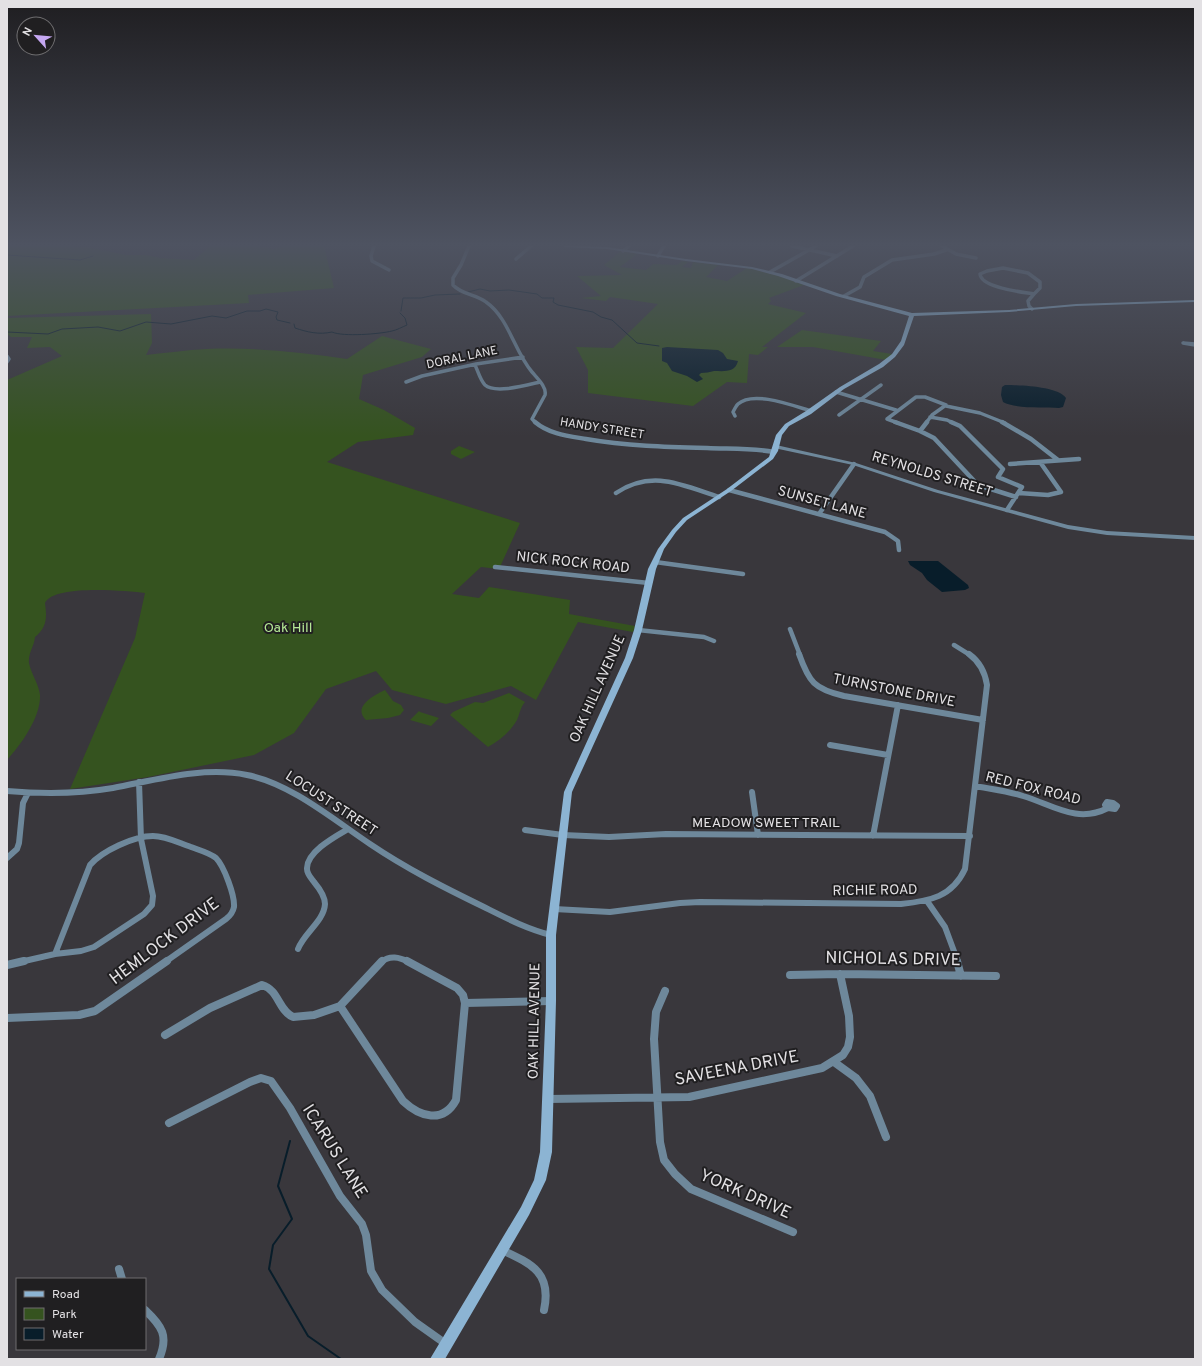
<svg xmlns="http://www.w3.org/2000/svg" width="1202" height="1366" font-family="Overpass,sans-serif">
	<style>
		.green { fill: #35531f }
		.water { fill: #081d2a }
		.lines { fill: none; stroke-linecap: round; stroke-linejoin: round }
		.stream-far1 { stroke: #081d2a; stroke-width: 1 }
		.stream { stroke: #081d2a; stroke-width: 2 }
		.minor-far3 { stroke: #6e889b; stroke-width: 3.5 }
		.minor-far2 { stroke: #6e889b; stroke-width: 4.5 }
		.minor-far1 { stroke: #6e889b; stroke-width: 6 }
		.minor { stroke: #6e889b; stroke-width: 8 }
		.tertiary { fill: #6e889b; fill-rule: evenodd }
		.secondary { fill: #8cb4d3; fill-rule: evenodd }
		.labels { text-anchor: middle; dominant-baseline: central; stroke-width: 4; stroke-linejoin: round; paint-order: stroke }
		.far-street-label { font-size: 12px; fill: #e3e1e4; stroke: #201f21 }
		.street-label { font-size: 14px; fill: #e3e1e4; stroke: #201f21 }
		.park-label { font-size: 14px; fill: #b5e896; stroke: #201f21 }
		.near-street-label { font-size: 17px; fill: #e3e1e4; stroke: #201f21 }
	</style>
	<rect width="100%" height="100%" fill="#39373c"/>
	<!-- green -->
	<path class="green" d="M 7,246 L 67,246 L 91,248 L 126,255 L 146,255 L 160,258 L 194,260 L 210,246 L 257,246 L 275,249 L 282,246 L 324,246 L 334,288 L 248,295 L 249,303 L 7,316 Z
		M 621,251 L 637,254 L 620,267 L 646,270 L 653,264 L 677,265 L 682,261 L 688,262 L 682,267 L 691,268 L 693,262 L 718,265 L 706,277 L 727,281 L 747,268 L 776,275 L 804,285 L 769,298 L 771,301 L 768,304 L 806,313 L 762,347 L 768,347 L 758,355 L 749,354 L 747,383 L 727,382 L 693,406 L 588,393 L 588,370 L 576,347 L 613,348 L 658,304 L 610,297 L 606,301 L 581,298 L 601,296 L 577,276 L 622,275 L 604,265 Z
		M 151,314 L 152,343 L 146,355 C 166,353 186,350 207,349 C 253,347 301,352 347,359 L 382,336 L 431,349 L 422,357 L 363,375 L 359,399 L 384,410 L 415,428 L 413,435 L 358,442 L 327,462 L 520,523 L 499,569 L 481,567 L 452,594 L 479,598 L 489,587 L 570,600 L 569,614 L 635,626 L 633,632 L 578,622 L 536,700 L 511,686 L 446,704 L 392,690 L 376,671 L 326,689 L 294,733 L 254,755 L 148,777 L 70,789 L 135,638 L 145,593 C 126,591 54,584 45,603 C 47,618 47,627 35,637 C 34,647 28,653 29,663 C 31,674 39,684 40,695 C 41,717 21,745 7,760 L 7,380 L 62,356 L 50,347 L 27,348 L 32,337 L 11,337 L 7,334 L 7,318 Z
		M 802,330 L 881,341 L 873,351 L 892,354 L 886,360 L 813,347 L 777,347 Z
		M 459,446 L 475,452 L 461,459 L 451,454 L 451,451 Z
		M 385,690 L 393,701 L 401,705 L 404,710 L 400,715 L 388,718 L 366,720 C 352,707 374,695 385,690 Z
		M 509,693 L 525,702 C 520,708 520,713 517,720 C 510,732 500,740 488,747 L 450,715 L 453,712 L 475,702 L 483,703 Z
		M 419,711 L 420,712 L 439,718 L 431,726 L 410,720 Z"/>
	<!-- water -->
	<path class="water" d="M 667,347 L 718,350 L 723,353 L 727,359 L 738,361 C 735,373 724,371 714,371 C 710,372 705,373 701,373 L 699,375 L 703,379 L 697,382 L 687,376 L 672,371 L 667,363 L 662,361 L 662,348 Z
		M 1005,385 C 1019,385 1058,386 1066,398 L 1063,407 L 1059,408 C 1045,407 1015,409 1003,402 L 1001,395 L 1002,387 Z
		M 908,561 L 938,561 L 968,585 L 969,588 L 965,590 L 942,592 L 927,580 L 922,573 L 910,565 Z"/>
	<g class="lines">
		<!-- stream-far1 -->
		<path class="stream-far1" d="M 7,255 L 80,260 L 93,256
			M 468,292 L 480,289 L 490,291 L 509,290 L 537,294 L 542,298 L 554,298 L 553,302 L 558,305 L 593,312 L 601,317 L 612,320 L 637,343 L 659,346
			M 401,311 L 403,298 L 421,298 L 435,295 L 460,294
			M 294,324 L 295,328 C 307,332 319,335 332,332 C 343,337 380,334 392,331 C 397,330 402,327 407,325 L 405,318 L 400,313
			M 7,332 L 48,334 L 62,329 L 98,327 L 120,331 L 146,322 L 171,324 L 212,316 L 226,318 L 247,311 L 260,311 L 266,309 L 278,312 L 276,317 L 277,320 L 290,323"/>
		<!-- stream -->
		<path class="stream" d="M 290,1141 L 278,1186 L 292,1219 L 273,1245 L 269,1269 L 308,1336 L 341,1359"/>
		<!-- minor-far3 -->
		<path class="minor-far3" d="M 374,246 L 371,256 L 372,261 L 389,270
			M 469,246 L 461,265 L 453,278 L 453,285 C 462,295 476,294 486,302 C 509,318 514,351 532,372 C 537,378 547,387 545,395 L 532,419 L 536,423
			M 792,246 L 837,256
			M 942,246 L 956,254 L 976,258
			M 623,251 L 629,246
			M 658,256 L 664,246
			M 516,259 L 531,246
			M 1003,268 L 1028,273 L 1040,282 L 1040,288 L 1034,294 C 1023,292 981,288 980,274 L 987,271 Z
			M 770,272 L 816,246
			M 796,281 L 853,246
			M 844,296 L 860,287 L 864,277 L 892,260 L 934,254 L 946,250
			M 1032,309 L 1029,306 L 1028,301 L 1034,294
			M 1195,344 L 1183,343 L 1195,345
			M 7,356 L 9,359 L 7,362
			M 475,365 C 478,371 480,380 485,385 C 495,394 527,385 540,382
			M 406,382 L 422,376 L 476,364 L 523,357
			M 836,392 L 896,410
			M 946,406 L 980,413 L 1005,423
			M 839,415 L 881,385
			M 735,416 L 733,412 C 734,410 736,406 738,404 C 753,390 794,406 811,411
			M 930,417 L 947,420 L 953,423
			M 898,423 L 887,419 L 916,397 L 925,397 L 946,405 L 932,415 L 926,423"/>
		<!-- minor-far2 -->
		<path class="minor-far2" d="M 535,422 C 549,434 568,436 586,439 C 626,446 667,447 707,448 C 730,449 752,448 774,452
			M 895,422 L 920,431
			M 951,422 L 960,426 L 1003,469 L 998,477 L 1022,487 L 1007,510
			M 1002,422 L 1031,439 L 1058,460
			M 920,431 L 934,438 L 978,485 L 1016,497
			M 920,431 L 927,422
			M 1010,464 L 1079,459
			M 729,490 L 885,532 L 898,541 L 899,550
			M 616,493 C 652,469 682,485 719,497
			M 1019,493 L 1048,495 L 1061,492 L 1040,462
			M 819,514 L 854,464
			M 655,562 L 743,574
			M 495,567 L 649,583
			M 790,629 L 800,655
			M 638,630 L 704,637 L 714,641
			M 954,645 L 970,655"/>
		<!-- minor-far1 -->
		<path class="minor-far1" d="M 799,654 C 809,682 814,689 844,696 L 983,720
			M 830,745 L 888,755
			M 975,786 C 991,789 1008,791 1023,796 C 1053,805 1077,824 1108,808
			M 7,791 C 42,794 78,794 113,788 C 156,780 203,766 247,775 C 290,783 334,820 370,844 C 407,869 445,888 484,907 C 506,918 527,929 551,935
			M 752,792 L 758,835
			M 1107,802 L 1113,803 L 1117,806 L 1115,809 L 1108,808 L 1105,805 Z
			M 525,830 L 563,835 L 609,837 L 666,834 L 970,836
			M 873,836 L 898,705
			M 7,858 L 17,849 L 19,843 L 23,803 L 28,793
			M 927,901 L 945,927 L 958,962
			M 554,909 L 610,912 L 680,903 L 700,902 L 901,904 C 930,901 952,897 965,869 L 987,685 C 985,672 980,662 969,654
			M 298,949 C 304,933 324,921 325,904 C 325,896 319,888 314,882 C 311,878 307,874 307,869 C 306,852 336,836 348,829
			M 55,954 L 90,865 C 102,851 134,836 153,836 C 166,836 179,843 191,847 C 199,850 210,853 216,858 C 224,866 235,896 234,907 C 233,912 230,916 226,919 L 165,962
			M 20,962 L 55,954 L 81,951 L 94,947 L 144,914 L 152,905 L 153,896 L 141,839 L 139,782
			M 381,962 C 390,955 399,957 409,962"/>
		<!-- minor -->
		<path class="minor" d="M 382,961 L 340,1006 L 403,1101 C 420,1117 443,1124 456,1100 L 465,1003
			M 407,961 L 457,988 L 463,995 L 465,1003
			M 957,961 L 961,976
			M 7,965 L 24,961
			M 790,975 L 840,974 L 996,976
			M 665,991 L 656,1012 L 654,1039 L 660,1142 L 664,1160 L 675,1174 L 691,1189 L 793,1232
			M 465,1003 L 551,1001
			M 7,1018 L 79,1015 L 95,1011 L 167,961
			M 165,1035 L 210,1008 L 262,985 C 279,990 278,1010 293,1017 L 314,1015 L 340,1006
			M 834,1062 L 856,1078 L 870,1096 L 886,1137
			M 548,1099 L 689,1097 L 822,1068 L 843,1055 L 848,1047 L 850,1037 L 849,1016 L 840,974
			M 169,1123 L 250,1082 L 261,1078 L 271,1081 L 290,1108 L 340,1196 L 362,1224 L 366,1235 L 371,1271 L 382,1290 L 415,1322 L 446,1344
			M 502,1250 C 532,1264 552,1273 544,1310
			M 119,1269 L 122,1279
			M 145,1310 C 162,1326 169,1336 159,1359"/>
		<!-- tertiary -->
		<path class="tertiary" d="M 776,445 L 856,463 L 938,490 L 1068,525 L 1107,531 L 1195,536 L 1195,540 L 1107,535 L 1068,529 L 934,492 L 853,465 L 774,448 L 774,446 Z"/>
		<!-- secondary -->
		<path class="secondary" d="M 563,246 L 607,247 L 686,259 L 752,267 L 782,274 L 840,294 L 912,313 L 1009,310 L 1076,304 L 1195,300 L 1195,302 L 1076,306 L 1009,312 L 914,316 L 904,345 L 895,357 L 883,367 L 844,389 L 811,414 L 789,426 L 782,435 L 778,451 L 773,459 L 731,491 L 687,520 L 676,532 L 664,549 L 656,569 L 642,630 L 633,658 L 572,792 L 556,935 L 556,1001 L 552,1152 L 546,1180 L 529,1215 L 445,1359 L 430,1359 L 521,1207 L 534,1180 L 540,1152 L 546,1001 L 546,935 L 564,792 L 625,658 L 634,630 L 648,569 L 658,549 L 672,530 L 683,518 L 727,489 L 769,457 L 776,435 L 785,424 L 806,411 L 840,387 L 879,364 L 892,354 L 901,341 L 909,316 L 836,296 L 778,276 L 752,269 L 686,261 L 607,249 L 565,247 Z"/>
	</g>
	<!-- sky -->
	<linearGradient id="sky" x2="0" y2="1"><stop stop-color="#1f1e21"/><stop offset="0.56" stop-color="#4e5361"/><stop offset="1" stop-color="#4e5361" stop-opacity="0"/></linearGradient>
	<rect width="1202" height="437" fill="url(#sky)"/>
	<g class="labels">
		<!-- far-street labels -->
		<g class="far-street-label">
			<text transform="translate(462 358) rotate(-12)">DORAL LANE</text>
			<text transform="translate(602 429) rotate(9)">HANDY STREET</text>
		</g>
		<!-- street labels -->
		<g class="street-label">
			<text transform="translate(932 475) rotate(17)">REYNOLDS STREET</text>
			<text transform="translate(822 503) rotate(15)">SUNSET LANE</text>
			<text transform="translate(573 563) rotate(6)">NICK ROCK ROAD</text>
			<text transform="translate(598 689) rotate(-66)">OAK HILL AVENUE</text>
			<text transform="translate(894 691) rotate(11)">TURNSTONE DRIVE</text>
			<text transform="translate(1033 789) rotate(14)">RED FOX ROAD</text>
			<text transform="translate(331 804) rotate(33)">LOCUST STREET</text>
			<text x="766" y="823">MEADOW SWEET TRAIL</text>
			<text transform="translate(875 891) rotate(-1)">RICHIE ROAD</text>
			<text transform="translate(535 1021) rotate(-89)">OAK HILL AVENUE</text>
		</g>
		<!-- park labels -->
		<g class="park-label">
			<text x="288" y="628">Oak Hill</text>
		</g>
		<!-- near-street labels -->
		<g class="near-street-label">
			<text transform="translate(165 942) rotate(-37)">HEMLOCK DRIVE</text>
			<text transform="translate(893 960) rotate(1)">NICHOLAS DRIVE</text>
			<text transform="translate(737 1069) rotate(-11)">SAVEENA DRIVE</text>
			<text transform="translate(334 1152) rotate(58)">ICARUS LANE</text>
			<text transform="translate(745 1195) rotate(24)">YORK DRIVE</text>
		</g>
	</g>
	<!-- border -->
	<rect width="1202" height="1366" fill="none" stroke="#e3e1e4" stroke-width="16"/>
	<!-- legend -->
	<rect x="16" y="1278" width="130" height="72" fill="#201f21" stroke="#6e6d6f"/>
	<rect x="24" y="1291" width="20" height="6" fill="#8cb4d3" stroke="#6e6d6f"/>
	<text x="52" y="1298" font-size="12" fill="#e3e1e4">Road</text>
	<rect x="24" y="1308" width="20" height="12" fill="#35531f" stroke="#6e6d6f"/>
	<text x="52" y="1318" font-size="12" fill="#e3e1e4">Park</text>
	<rect x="24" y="1328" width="20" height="12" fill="#081d2a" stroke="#6e6d6f"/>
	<text x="52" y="1338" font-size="12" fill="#e3e1e4">Water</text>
	<!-- north arrow -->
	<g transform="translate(36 36) rotate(297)"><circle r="19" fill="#201f21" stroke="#6e6d6f"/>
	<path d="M0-3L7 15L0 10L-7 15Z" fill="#c5a7f1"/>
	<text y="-6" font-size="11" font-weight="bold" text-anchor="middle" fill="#e3e1e4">N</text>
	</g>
</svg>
